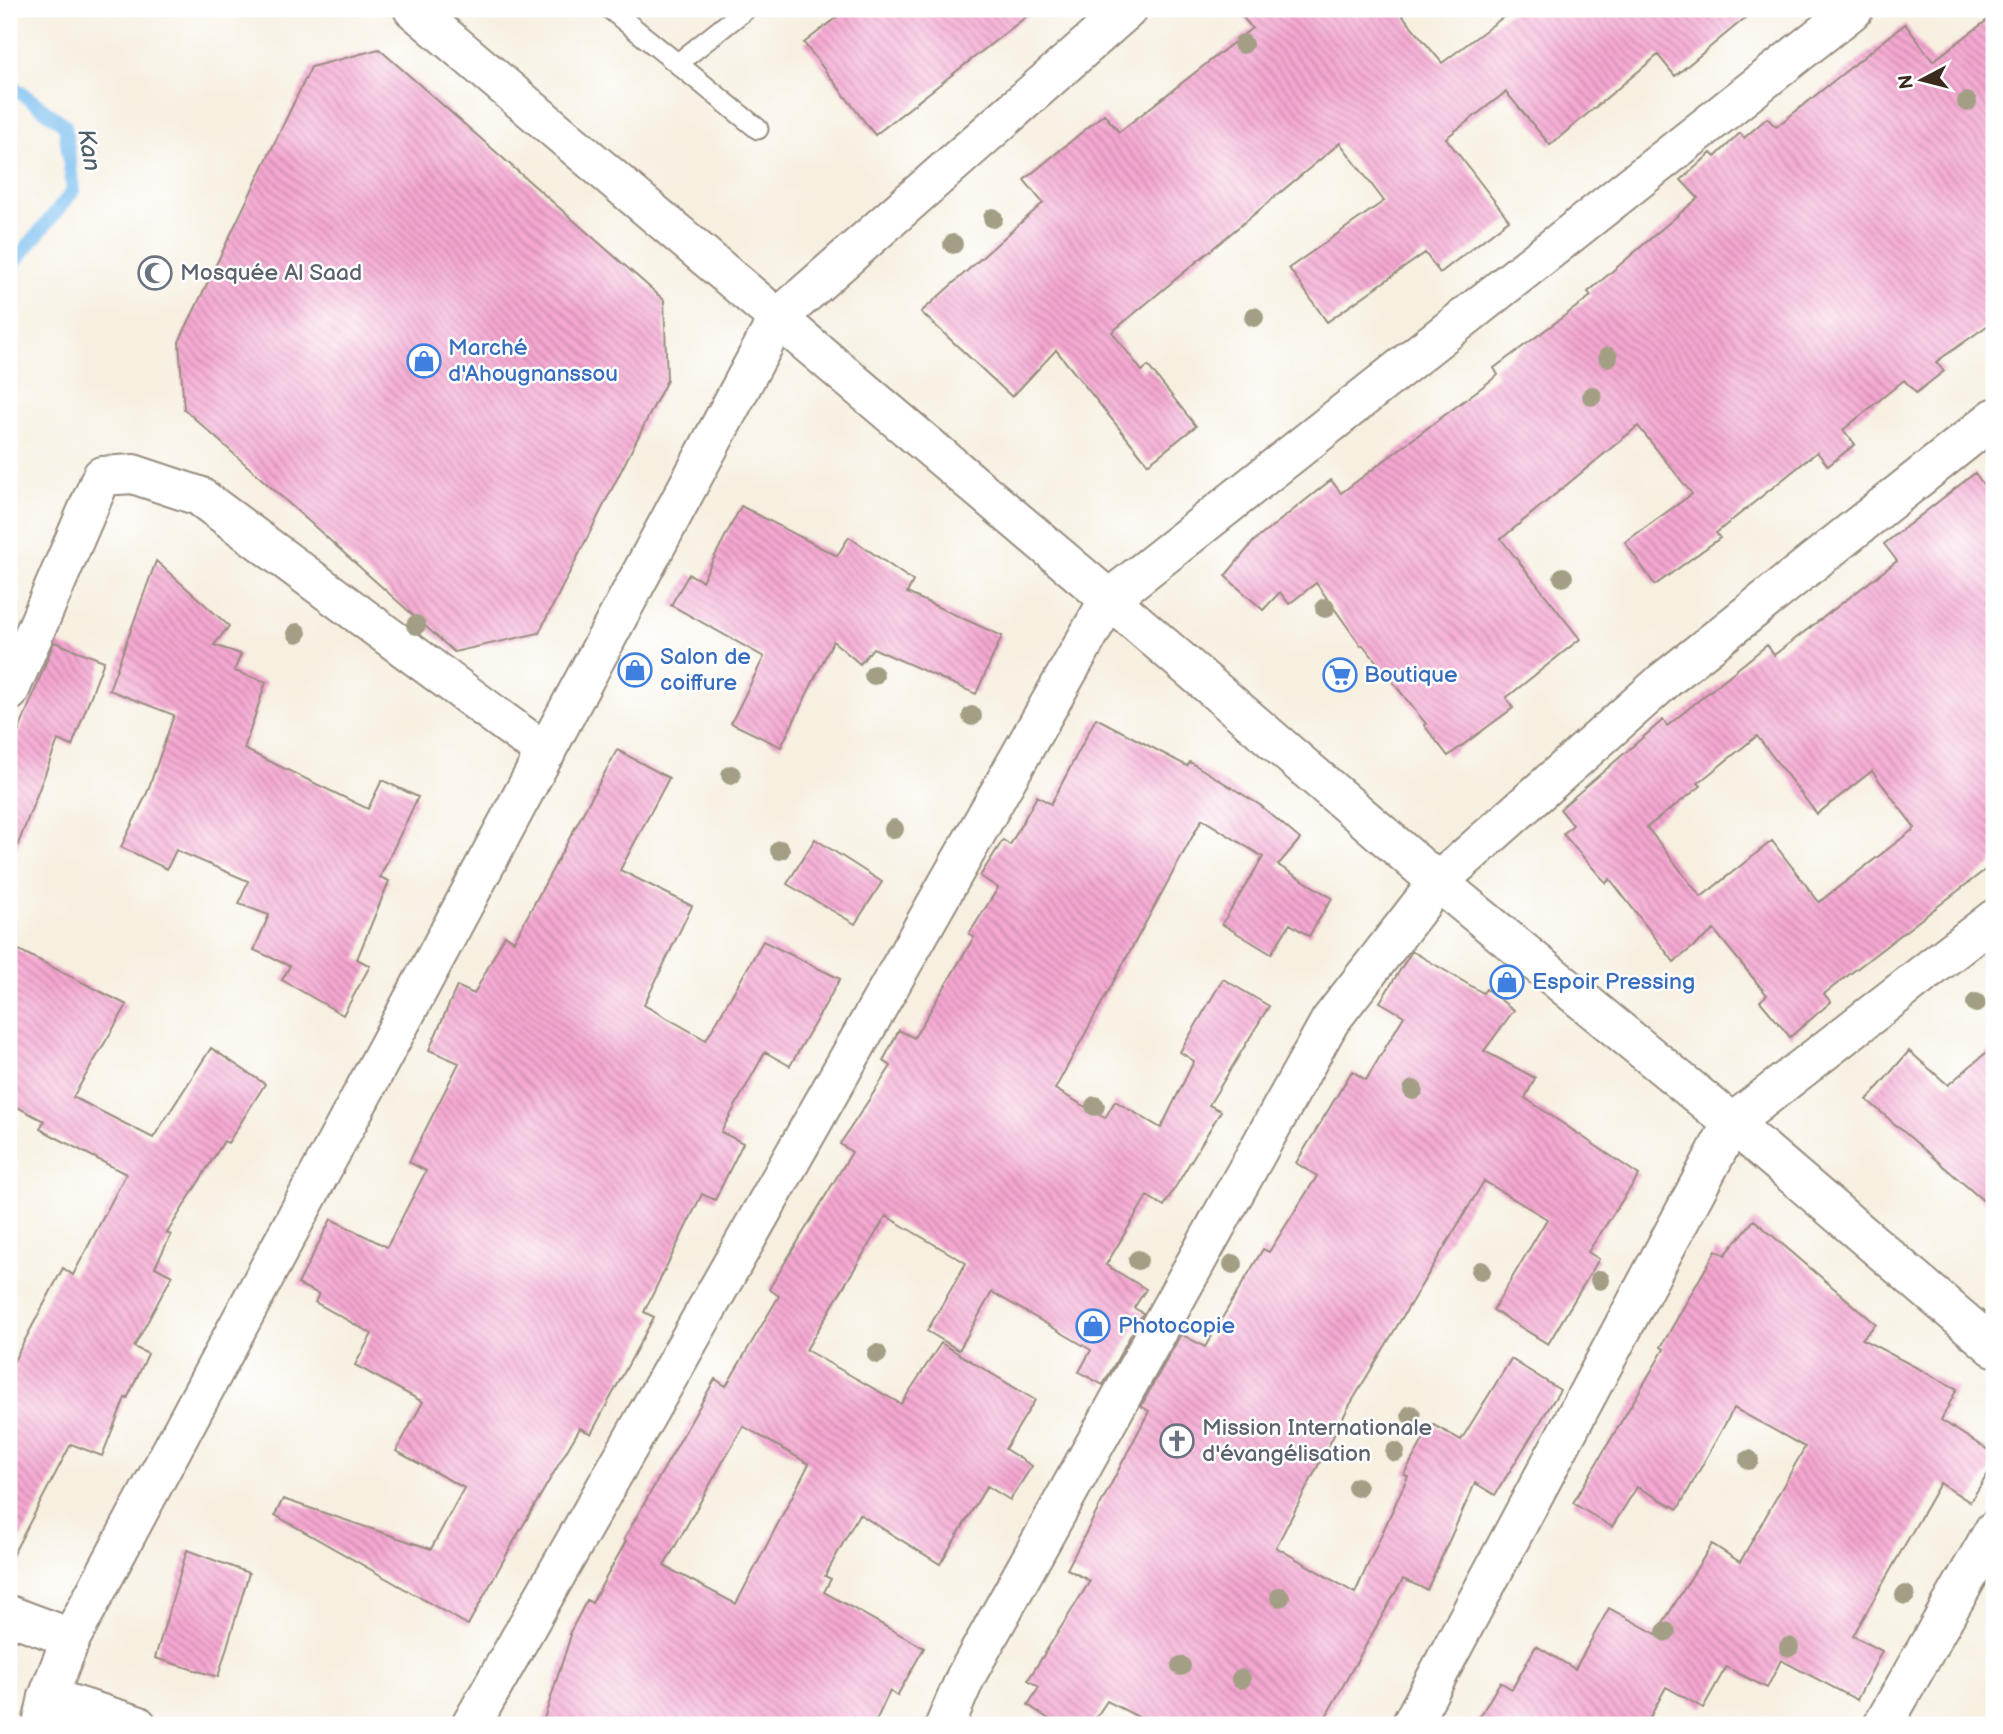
<svg xmlns="http://www.w3.org/2000/svg" width="2003" height="1734" font-family="'Balsamiq Sans',sans-serif">
	<style>
		.lines { fill: none; stroke-linecap: round; stroke-linejoin: round }
		.stream { stroke: #78beef; stroke-width: 14 }
		.building { fill: url(#building-back-hatch); fill-rule: evenodd }
		.service-casing { stroke: #998d80; stroke-width: 23 }
		.minor-casing { stroke: #998d80; stroke-width: 42 }
		.tertiary-casing { stroke: #998d80; stroke-width: 42 }
		.service { stroke: #fff; stroke-width: 19 }
		.minor { stroke: #fff; stroke-width: 38 }
		.tertiary { stroke: #fff; stroke-width: 38 }
		.tree { fill: #a39f85 }
		.labels { text-anchor: middle; dominant-baseline: central; stroke-width: 5; stroke-linejoin: round; paint-order: stroke }
		.worship-label { font-size: 23px; fill: #5b616d; stroke: #fff; text-anchor: start }
		.shop-label { font-size: 23px; fill: #366cbe; stroke: #fff; text-anchor: start }
		.water-label { font-size: 24px; font-style: italic; fill: #505e67; stroke: #fff }
	</style>
	<defs>
		<pattern id="building-back-hatch" width="6" height="6" patternUnits="userSpaceOnUse" patternTransform="scale(1.75)"><rect width="6" height="6" fill="#f5a7d1"/><path d="M-1 5l2 2M0 0l6 6M5-1l2 2" fill="none" stroke="#c888a9"/></pattern>
	</defs>
	<rect width="100%" height="100%" fill="#fff"/>
	<filter id="ink" filterUnits="userSpaceOnUse"><feTurbulence type="fractalNoise" baseFrequency=".0143" numOctaves="2"/><feDisplacementMap in="SourceGraphic" scale="14" xChannelSelector="R" yChannelSelector="G"/><feConvolveMatrix kernelMatrix="1 2 1 2 8 2 1 2 1" color-interpolation-filters="sRGB"/></filter>
	<filter id="wash" filterUnits="userSpaceOnUse"><feTurbulence type="fractalNoise" baseFrequency=".00686" numOctaves="4" result="noise"/><feDisplacementMap in="SourceGraphic" scale="28" xChannelSelector="R" yChannelSelector="G"/><feGaussianBlur stdDeviation="1.57" result="paint"/><feColorMatrix in="noise" values="0 0 0 0 0 0 0 0 0 0 0 0 0 0 0 0 0 1.4 0 .05"/><feComposite in="paint" operator="in"/></filter>
	<g filter="url(#wash)">
		<rect width="100%" height="100%" fill="#f7f0e1"/>
		<g class="lines">
			<!-- stream -->
			<path class="stream" d="M 9,84 L 65,125 L 73,191 L 9,269"/>
		</g>
		<g id="blocks">
			<!-- building -->
			<path class="building" d="M 847,9 L 1036,9 L 875,135 L 804,43 Z
				M 1236,9 L 1397,9 L 1442,63 L 1514,9 L 1756,9 L 1675,76 L 1658,55 L 1550,145 L 1506,92 L 1446,138 L 1509,220 L 1440,273 L 1425,253 L 1327,322 L 1289,268 L 1384,201 L 1340,143 L 1112,332 L 1142,371 L 1148,366 L 1196,426 L 1148,464 L 1056,350 L 1012,397 L 921,312 L 1043,203 L 1024,180 L 1104,114 L 1119,132 L 1252,28 Z
				M 1994,15 L 1994,321 L 1936,362 L 1944,371 L 1916,393 L 1904,380 L 1843,430 L 1855,444 L 1828,466 L 1817,452 L 1716,533 L 1720,538 L 1655,585 L 1625,542 L 1692,494 L 1638,426 L 1501,539 L 1580,639 L 1506,698 L 1513,708 L 1448,756 L 1424,725 L 1426,724 L 1363,645 L 1361,646 L 1316,583 L 1289,604 L 1280,592 L 1263,610 L 1225,576 L 1254,541 L 1331,480 L 1341,493 L 1498,375 L 1494,368 L 1591,296 L 1588,292 L 1698,198 L 1681,180 L 1711,153 L 1715,157 L 1740,133 L 1744,138 L 1767,118 L 1776,127 L 1905,24 L 1933,61 Z
				M 379,49 L 664,300 L 667,380 L 539,633 L 454,652 L 184,409 L 179,342 L 311,67 Z
				M 1975,473 L 1994,499 L 1994,863 L 1824,994 L 1831,1002 L 1790,1037 L 1760,1001 L 1767,995 L 1714,930 L 1674,962 L 1610,879 L 1606,883 L 1563,834 L 1573,825 L 1560,809 L 1663,720 L 1667,726 L 1767,645 L 1774,655 L 1897,561 L 1884,544 ZM 1757,736 L 1817,814 L 1872,771 L 1915,828 L 1819,902 L 1772,841 L 1701,897 L 1647,827 L 1701,786 L 1698,783 Z
				M 741,506 L 837,556 L 849,537 L 913,581 L 907,593 L 1002,636 L 976,694 L 873,648 L 860,664 L 833,641 L 781,747 L 731,723 L 764,657 L 671,605 L 689,574 L 702,581 Z
				M 156,561 L 229,626 L 214,645 L 241,654 L 234,671 L 266,682 L 244,749 L 368,809 L 382,780 L 418,797 L 380,877 L 389,881 L 357,959 L 370,966 L 343,1015 L 282,980 L 290,966 L 254,950 L 269,915 L 239,904 L 248,881 L 176,850 L 167,869 L 121,847 L 147,793 L 174,715 L 109,690 Z
				M 54,642 L 104,661 L 72,746 L 58,740 L 12,860 L 9,860 L 9,756 Z
				M 1096,718 L 1187,766 L 1190,762 L 1260,805 L 1300,839 L 1278,865 L 1332,898 L 1309,936 L 1290,924 L 1271,954 L 1222,924 L 1263,857 L 1202,819 L 1055,1089 L 1105,1118 L 1115,1101 L 1161,1128 L 1194,1061 L 1180,1052 L 1223,979 L 1269,1006 L 1209,1105 L 1221,1111 L 1164,1206 L 1147,1196 L 1106,1265 L 1146,1289 L 1134,1308 L 1143,1313 L 1103,1385 L 1079,1372 L 1091,1350 L 992,1292 L 959,1350 L 927,1331 L 966,1263 L 886,1216 L 806,1350 L 901,1404 L 941,1343 L 1035,1400 L 1005,1449 L 1032,1466 L 1010,1500 L 987,1486 L 940,1564 L 859,1514 L 825,1576 L 831,1579 L 824,1592 L 924,1648 L 897,1696 L 890,1691 L 874,1725 L 542,1725 L 571,1635 L 569,1634 L 587,1600 L 592,1603 L 626,1541 L 624,1539 L 715,1379 L 726,1386 L 779,1296 L 769,1289 L 852,1152 L 840,1144 L 891,1066 L 883,1061 L 899,1030 L 914,1038 L 974,937 L 969,934 L 998,888 L 980,876 L 1003,840 L 1010,845 L 1037,796 L 1051,804 ZM 743,1426 L 809,1464 L 736,1604 L 664,1566 Z
				M 617,750 L 669,778 L 620,870 L 692,906 L 644,1005 L 706,1040 L 763,941 L 840,979 L 790,1066 L 765,1052 L 721,1132 L 743,1143 L 715,1200 L 702,1194 L 644,1312 L 654,1317 L 591,1434 L 580,1428 L 518,1534 L 468,1625 L 275,1515 L 283,1499 L 431,1549 L 464,1488 L 396,1451 L 423,1402 L 355,1365 L 372,1334 L 315,1302 L 319,1294 L 298,1284 L 331,1219 L 387,1247 L 426,1171 L 409,1162 L 459,1063 L 429,1050 L 457,986 L 474,994 L 505,935 L 514,941 Z
				M 815,839 L 882,882 L 855,924 L 787,884 Z
				M 9,945 L 127,1005 L 73,1097 L 153,1138 L 211,1048 L 265,1084 L 228,1143 L 224,1141 L 167,1233 L 171,1235 L 155,1267 L 172,1276 L 134,1347 L 148,1354 L 127,1399 L 125,1398 L 102,1456 L 71,1444 L 9,1562 L 9,1370 L 63,1268 L 73,1275 L 126,1174 L 40,1129 L 44,1121 L 9,1103 Z
				M 1412,951 L 1483,993 L 1486,989 L 1514,1010 L 1484,1051 L 1535,1078 L 1525,1098 L 1639,1175 L 1588,1252 L 1599,1259 L 1548,1344 L 1493,1310 L 1547,1219 L 1484,1181 L 1348,1408 L 1276,1547 L 1355,1593 L 1408,1476 L 1404,1474 L 1432,1424 L 1461,1440 L 1511,1359 L 1560,1390 L 1495,1495 L 1475,1483 L 1427,1590 L 1403,1579 L 1321,1725 L 1154,1725 L 1107,1701 L 1091,1725 L 1058,1725 L 1028,1705 L 1039,1687 L 1028,1680 L 1090,1581 L 1067,1569 L 1149,1411 L 1141,1406 L 1181,1334 L 1205,1347 L 1263,1249 L 1269,1252 L 1317,1176 L 1296,1163 L 1352,1071 L 1366,1080 L 1404,1016 L 1380,1002 Z
				M 1994,1046 L 1994,1210 L 1867,1100 L 1909,1051 L 1948,1085 Z
				M 1754,1220 L 1876,1324 L 1862,1339 L 1957,1389 L 1941,1420 L 1994,1454 L 1994,1464 L 1970,1502 L 1940,1483 L 1853,1636 L 1882,1651 L 1857,1700 L 1781,1660 L 1767,1688 L 1726,1667 L 1703,1708 L 1666,1687 L 1646,1725 L 1475,1725 L 1500,1682 L 1512,1689 L 1536,1646 L 1575,1669 L 1609,1608 L 1656,1634 L 1712,1544 L 1740,1562 L 1805,1447 L 1734,1408 L 1678,1509 L 1637,1487 L 1612,1527 L 1573,1503 L 1656,1363 L 1664,1349 L 1661,1347 L 1716,1250 L 1725,1255 Z
				M 187,1550 L 249,1573 L 218,1677 L 155,1658 Z"/>
		</g>
	</g>
	<g filter="url(#ink)">
		<use href="#blocks" fill-opacity="0" stroke="#998d80" stroke-width="2"/>
		<g class="lines">
			<defs>
				<path id="service" d="M 610,9 L 758,129
					M 678,63 L 746,9"/>
				<path id="minor" d="M 9,692 L 102,476 L 133,474 L 199,496 L 546,753
					M 9,1615 L 71,1638
					M 48,1697 L 137,1725
					M 42,1725 L 48,1697 L 71,1638 L 778,318 L 1128,9
					M 471,1725 L 1109,599 L 1854,9
					M 945,1725 L 966,1676 L 1330,1021 L 1438,882 L 1665,680 L 1994,418
					M 1411,1725 L 1732,1123 L 1994,919
					M 1883,1725 L 1994,1530"/>
				<path id="tertiary" d="M 413,9 L 1109,599 L 1438,882 L 1732,1123 L 1994,1347"/>
			</defs>
			<!-- service casing -->
			<use href="#service" class="service-casing"/>
			<!-- minor casing -->
			<use href="#minor" class="minor-casing"/>
			<!-- tertiary casing -->
			<use href="#tertiary" class="tertiary-casing"/>
			<!-- service -->
			<use href="#service" class="service"/>
			<!-- minor -->
			<use href="#minor" class="minor"/>
			<!-- tertiary -->
			<use href="#tertiary" class="tertiary"/>
		</g>
		<!-- trees -->
		<g class="tree">
			<circle cx="1243" cy="44" r="10"/>
			<circle cx="1967" cy="102" r="10"/>
			<circle cx="993" cy="218" r="10"/>
			<circle cx="953" cy="244" r="10"/>
			<circle cx="1254" cy="317" r="10"/>
			<circle cx="1608" cy="357" r="10"/>
			<circle cx="1592" cy="396" r="10"/>
			<circle cx="1563" cy="577" r="10"/>
			<circle cx="1325" cy="608" r="10"/>
			<circle cx="416" cy="625" r="10"/>
			<circle cx="297" cy="633" r="10"/>
			<circle cx="874" cy="675" r="10"/>
			<circle cx="972" cy="716" r="10"/>
			<circle cx="731" cy="775" r="10"/>
			<circle cx="894" cy="829" r="10"/>
			<circle cx="780" cy="850" r="10"/>
			<circle cx="1976" cy="1003" r="10"/>
			<circle cx="1413" cy="1090" r="10"/>
			<circle cx="1095" cy="1106" r="10"/>
			<circle cx="1138" cy="1260" r="10"/>
			<circle cx="1233" cy="1264" r="10"/>
			<circle cx="1481" cy="1271" r="10"/>
			<circle cx="1600" cy="1280" r="10"/>
			<circle cx="877" cy="1354" r="10"/>
			<circle cx="1411" cy="1415" r="10"/>
			<circle cx="1395" cy="1452" r="10"/>
			<circle cx="1749" cy="1460" r="10"/>
			<circle cx="1357" cy="1487" r="10"/>
			<circle cx="1905" cy="1595" r="10"/>
			<circle cx="1280" cy="1597" r="10"/>
			<circle cx="1666" cy="1632" r="10"/>
			<circle cx="1789" cy="1647" r="10"/>
			<circle cx="1181" cy="1666" r="10"/>
			<circle cx="1241" cy="1679" r="10"/>
		</g>
	</g>
	<!-- icons -->
	<defs>
		<symbol id="mosque-ring" viewBox="-11 -11 22 22"><circle r="9.5" fill="#fff" stroke="#6b7280" stroke-width="1.5"/><path d="M3.5-4.9A6 6 0 1 0 3.5 4.9A5 5 0 1 1 3.5-4.9Z" fill="#6b7280"/></symbol>
		<symbol id="shop-ring" viewBox="-11 -11 22 22"><circle r="9.5" fill="#fff" stroke="#3f7fe0" stroke-width="1.5"/><path d="M-5-2.5h2.3a2.7 3.5 0 0 1 5.4 0H5L5.5 6h-11ZM-1.5-2.5h3a1.5 2.3 0 0 0-3 0Z" fill="#3f7fe0"/></symbol>
		<symbol id="supermarket-ring" viewBox="-11 -11 22 22"><circle r="9.5" fill="#fff" stroke="#3f7fe0" stroke-width="1.5"/><path d="M-6-5.5h2.5l.6 2H6L4.5 2H-2.5L-4.4-4H-6ZM-1.5 3.2a1.3 1.3 0 1 0 .1 0ZM3 3.2a1.3 1.3 0 1 0 .1 0Z" fill="#3f7fe0"/></symbol>
		<symbol id="church-ring" viewBox="-11 -11 22 22"><circle r="9.5" fill="#fff" stroke="#6b7280" stroke-width="1.5"/><path d="M-1.2-6h2.4v3.5h3.3v2.4h-3.3V6h-2.4V-.1h-3.3v-2.4h3.3Z" fill="#6b7280"/></symbol>
	</defs>
	<g fill-rule="evenodd">
		<use href="#mosque-ring" x="136" y="254" width="38" height="38"/>
		<use href="#shop-ring" x="405" y="342" width="38" height="38"/>
		<use href="#shop-ring" x="616" y="651" width="38" height="38"/>
		<use href="#supermarket-ring" x="1321" y="656" width="38" height="38"/>
		<use href="#shop-ring" x="1488" y="963" width="38" height="38"/>
		<use href="#shop-ring" x="1074" y="1307" width="38" height="38"/>
		<use href="#church-ring" x="1158" y="1422" width="38" height="38"/>
	</g>
	<g class="labels">
		<!-- worship labels -->
		<g class="worship-label">
			<text x="180" y="273">Mosquée Al Saad</text>
			<text x="1202" y="1428">Mission Internationale<tspan x="1202" dy="26">d'évangélisation</tspan></text>
		</g>
		<!-- shop labels -->
		<g class="shop-label">
			<text x="448" y="348">Marché<tspan x="448" dy="26">d'Ahougnanssou</tspan></text>
			<text x="660" y="657">Salon de<tspan x="660" dy="26">coiffure</tspan></text>
			<text x="1364" y="675">Boutique</text>
			<text x="1532" y="982">Espoir Pressing</text>
			<text x="1118" y="1326">Photocopie</text>
		</g>
		<!-- water labels -->
		<g class="water-label">
			<text transform="translate(89 150) rotate(80)">Kan</text>
		</g>
	</g>
	<!-- margin -->
	<rect width="2003" height="1734" fill="none" stroke="#fff" stroke-width="35"/>
	<!-- north arrow -->
	<g transform="translate(1922 80) rotate(263)" stroke="#ffffff" stroke-width="5" paint-order="stroke">
	<path d="M0-5L12 26L0 18L-12 26Z" fill="#3b2a1e"/>
	<text y="-10" font-size="19" font-weight="bold" text-anchor="middle" fill="#3b2a1e">N</text>
	</g>
</svg>
